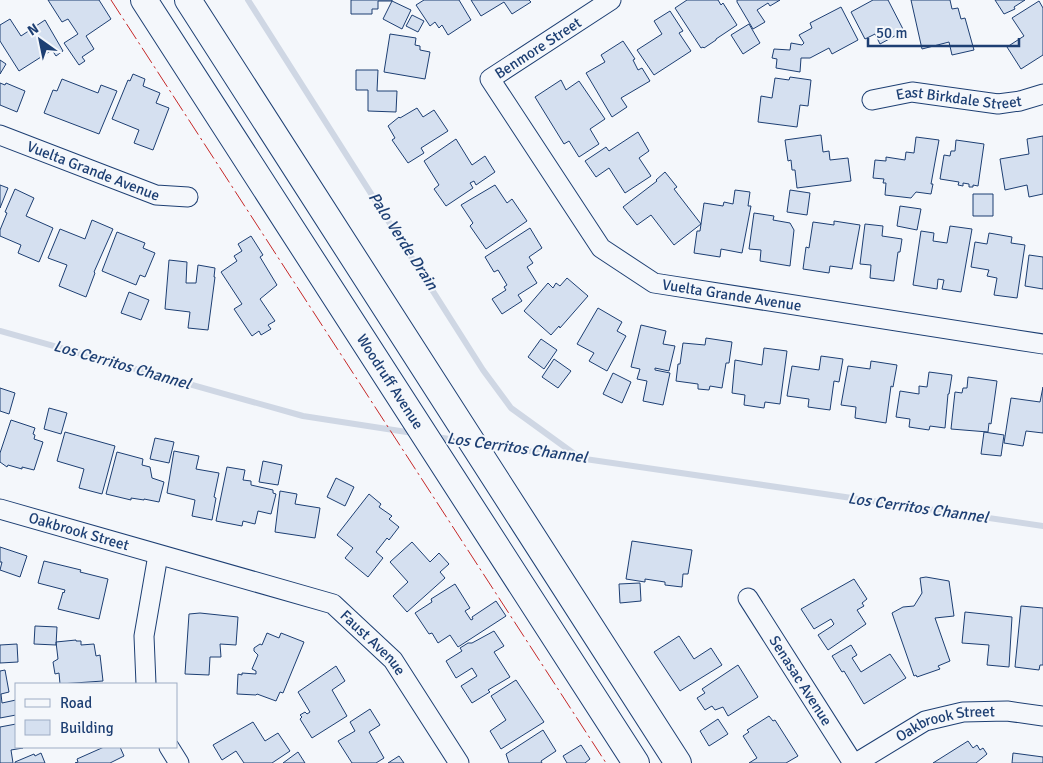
<svg xmlns="http://www.w3.org/2000/svg" width="1043" height="763" font-family="Signika,sans-serif">
	<style>
		.lines { fill: none; stroke-linecap: round; stroke-linejoin: round }
		.stream { stroke: #cfd7e4; stroke-width: 6 }
		.building { fill: #d5e0f0; stroke: #1d3f73 }
		.street-casing { stroke: #1d3f73; stroke-width: 21 }
		.secondary-casing { stroke: #1d3f73; stroke-width: 28 }
		.street { stroke: #f4f7fb; stroke-width: 19 }
		.secondary { stroke: #f4f7fb; stroke-width: 26 }
		.power { stroke: #c62828; stroke-width: 1; stroke-dasharray: 18 4 2.5 4; stroke-linecap: butt }
		.labels { text-anchor: middle; dominant-baseline: central; stroke-width: 4; stroke-linejoin: round; paint-order: stroke }
		.street-label { font-size: 15px; fill: #1d3f73; stroke: #f4f7fb }
		.water-label { font-size: 16px; font-style: italic; fill: #1d3f73; stroke: #f4f7fb }
	</style>
	<rect width="100%" height="100%" fill="#f4f7fb"/>
	<g class="lines">
		<!-- stream -->
		<path class="stream" d="M 248,0 L 483,370 L 511,408 L 580,458
			M 0,331 L 303,416 L 413,433
			M 436,437 L 463,441
			M 483,444 L 1043,526"/>
	</g>
	<!-- building -->
	<path class="building" d="M 48,0 L 99,0 L 111,19 L 86,36 L 94,49 L 82,57 L 85,61 L 79,65 L 64,43 L 78,34 L 68,19 L 62,22 Z
		M 351,0 L 392,0 L 392,1 L 378,1 L 378,9 L 372,9 L 372,14 L 351,14 Z
		M 424,0 L 459,0 L 471,20 L 448,35 L 442,25 L 439,28 L 435,22 L 430,26 L 416,5 Z
		M 471,0 L 529,0 L 531,2 L 512,14 L 504,2 L 481,16 Z
		M 687,0 L 718,0 L 721,5 L 723,3 L 737,25 L 716,39 L 716,40 L 704,48 L 703,47 L 701,48 L 675,8 Z
		M 737,0 L 780,0 L 770,6 L 768,3 L 757,10 L 765,22 L 753,29 L 737,2 Z
		M 873,0 L 888,0 L 904,31 L 880,44 L 875,34 L 865,39 L 851,12 Z
		M 911,0 L 950,0 L 952,9 L 958,8 L 961,19 L 965,18 L 974,50 L 952,55 L 949,42 L 922,49 Z
		M 995,0 L 1025,0 L 1014,7 L 1015,9 L 1004,14 Z
		M 392,1 L 411,10 L 402,29 L 383,19 Z
		M 1039,1 L 1043,8 L 1043,55 L 1021,69 L 1007,47 L 1024,36 L 1012,18 Z
		M 841,7 L 858,40 L 832,54 L 829,48 L 810,58 L 801,58 L 800,72 L 776,68 L 777,59 L 772,58 L 774,49 L 790,50 L 791,43 L 802,45 L 804,43 L 799,35 L 812,28 L 810,23 Z
		M 670,11 L 683,31 L 679,33 L 691,51 L 654,75 L 637,50 L 662,34 L 654,21 Z
		M 412,15 L 424,21 L 418,32 L 406,26 Z
		M 10,19 L 21,36 L 45,20 L 63,51 L 56,56 L 52,50 L 19,71 L 0,41 L 0,25 Z
		M 749,24 L 760,43 L 743,54 L 731,35 Z
		M 390,34 L 416,38 L 415,45 L 420,46 L 420,50 L 430,52 L 425,79 L 384,72 Z
		M 623,41 L 635,59 L 633,60 L 638,70 L 642,68 L 650,81 L 621,98 L 627,107 L 612,117 L 586,73 L 605,62 L 601,55 Z
		M 0,60 L 6,64 L 0,74 Z
		M 356,70 L 378,70 L 377,91 L 397,91 L 396,112 L 368,111 L 368,90 L 356,90 Z
		M 133,74 L 145,79 L 143,86 L 160,93 L 156,103 L 169,108 L 153,150 L 134,143 L 139,130 L 112,119 L 128,80 L 130,81 Z
		M 790,77 L 811,80 L 808,106 L 800,105 L 797,127 L 758,122 L 761,96 L 772,98 L 775,78 L 789,80 Z
		M 62,79 L 98,93 L 101,85 L 117,91 L 99,134 L 44,113 L 53,90 L 57,91 Z
		M 561,80 L 566,90 L 579,81 L 605,119 L 590,129 L 599,144 L 579,157 L 569,141 L 564,144 L 535,97 Z
		M 0,83 L 5,85 L 6,83 L 25,91 L 17,112 L 0,105 Z
		M 417,108 L 423,117 L 434,110 L 448,131 L 421,148 L 424,153 L 408,163 L 392,140 L 395,138 L 388,126 L 399,117 L 400,118 Z
		M 638,132 L 649,151 L 639,158 L 651,176 L 625,193 L 609,168 L 596,177 L 585,161 L 606,147 L 609,151 Z
		M 821,135 L 823,152 L 829,151 L 830,160 L 848,158 L 851,181 L 797,188 L 795,170 L 792,170 L 791,160 L 788,161 L 785,140 Z
		M 1043,136 L 1043,194 L 1029,197 L 1027,185 L 1005,190 L 1000,159 L 1029,154 L 1027,139 Z
		M 916,137 L 939,140 L 931,184 L 933,184 L 931,194 L 916,192 L 911,198 L 885,195 L 886,183 L 883,183 L 884,179 L 873,178 L 875,160 L 886,161 L 886,157 L 905,160 L 906,152 L 914,153 Z
		M 456,139 L 472,165 L 485,156 L 495,172 L 476,185 L 474,181 L 470,183 L 473,188 L 446,206 L 434,189 L 439,185 L 424,161 Z
		M 956,140 L 984,144 L 978,186 L 973,185 L 973,187 L 969,187 L 969,184 L 963,183 L 963,186 L 958,185 L 959,182 L 940,179 L 944,155 L 950,156 L 951,151 L 955,151 Z
		M 665,172 L 677,187 L 674,189 L 701,224 L 674,245 L 651,215 L 637,225 L 623,207 L 657,181 L 656,180 Z
		M 0,185 L 8,188 L 0,208 Z
		M 495,185 L 507,203 L 512,199 L 527,221 L 486,249 L 470,226 L 473,223 L 461,205 Z
		M 15,189 L 34,198 L 26,216 L 53,228 L 39,262 L 18,253 L 21,245 L 0,236 L 0,230 L 7,213 L 5,212 Z
		M 735,190 L 750,192 L 748,206 L 751,206 L 742,253 L 721,249 L 720,257 L 694,253 L 697,231 L 700,231 L 704,203 L 723,206 L 724,202 L 733,204 Z
		M 790,190 L 810,193 L 807,215 L 787,212 Z
		M 973,194 L 993,194 L 993,216 L 973,216 Z
		M 900,206 L 921,209 L 917,230 L 897,226 Z
		M 754,213 L 774,216 L 773,220 L 790,223 L 794,230 L 790,266 L 760,261 L 761,250 L 749,249 Z
		M 92,220 L 113,229 L 94,272 L 95,273 L 86,297 L 59,286 L 67,265 L 48,258 L 60,229 L 85,239 Z
		M 834,221 L 860,225 L 852,269 L 830,266 L 829,273 L 803,269 L 806,247 L 809,248 L 813,222 L 834,225 Z
		M 865,224 L 883,226 L 882,236 L 902,239 L 900,252 L 898,252 L 894,281 L 870,278 L 871,265 L 860,264 Z
		M 950,226 L 972,229 L 961,292 L 942,289 L 944,280 L 938,279 L 937,289 L 913,285 L 921,231 L 934,233 L 933,241 L 947,243 Z
		M 530,228 L 542,248 L 529,257 L 533,263 L 527,267 L 537,283 L 518,295 L 522,301 L 502,314 L 492,299 L 506,290 L 504,287 L 507,285 L 498,270 L 494,272 L 485,257 Z
		M 117,232 L 145,243 L 143,248 L 155,253 L 145,277 L 140,275 L 136,285 L 102,271 Z
		M 989,233 L 1012,237 L 1011,243 L 1025,245 L 1017,298 L 994,295 L 997,278 L 987,276 L 989,270 L 971,267 L 975,242 L 987,244 Z
		M 251,236 L 263,255 L 260,257 L 277,285 L 260,299 L 275,321 L 268,325 L 271,329 L 261,335 L 259,331 L 252,336 L 234,309 L 242,304 L 221,272 L 237,261 L 234,256 L 242,251 L 238,244 Z
		M 1029,255 L 1043,257 L 1043,289 L 1025,286 Z
		M 169,260 L 187,262 L 186,283 L 196,283 L 198,265 L 215,268 L 214,277 L 215,277 L 208,330 L 188,328 L 190,312 L 165,309 Z
		M 567,278 L 588,296 L 560,328 L 559,326 L 551,335 L 524,311 L 548,283 L 553,288 L 556,283 L 560,286 Z
		M 129,292 L 149,300 L 141,320 L 121,313 Z
		M 598,308 L 622,322 L 617,331 L 626,336 L 607,371 L 589,361 L 594,353 L 577,344 Z
		M 641,325 L 666,331 L 663,344 L 675,346 L 669,371 L 655,368 L 655,370 L 670,373 L 663,405 L 643,401 L 647,381 L 637,379 L 640,369 L 631,367 Z
		M 706,338 L 732,342 L 729,363 L 726,363 L 722,388 L 710,386 L 709,390 L 698,389 L 698,384 L 676,381 L 678,364 L 680,364 L 683,343 L 705,345 Z
		M 541,339 L 557,350 L 544,369 L 528,357 Z
		M 764,348 L 787,351 L 780,404 L 765,402 L 764,408 L 744,405 L 745,395 L 732,393 L 735,360 L 762,365 Z
		M 821,356 L 843,359 L 839,382 L 834,381 L 830,410 L 808,407 L 809,399 L 787,396 L 792,366 L 819,370 Z
		M 554,359 L 571,371 L 558,388 L 542,377 Z
		M 871,361 L 897,365 L 893,387 L 891,386 L 886,423 L 855,418 L 856,407 L 841,405 L 848,366 L 870,369 Z
		M 929,372 L 952,375 L 949,394 L 948,394 L 945,428 L 930,426 L 929,430 L 909,427 L 910,419 L 896,417 L 900,391 L 919,394 L 919,386 L 927,387 Z
		M 613,373 L 631,382 L 622,403 L 603,394 Z
		M 968,377 L 997,381 L 991,424 L 989,423 L 988,432 L 951,429 L 955,392 L 962,393 L 963,388 L 967,388 Z
		M 1043,387 L 1043,433 L 1026,431 L 1023,446 L 1004,443 L 1011,398 L 1040,402 Z
		M 0,388 L 15,393 L 9,414 L 0,411 Z
		M 49,408 L 67,413 L 61,434 L 44,429 Z
		M 11,420 L 35,428 L 33,434 L 35,435 L 34,439 L 43,442 L 34,470 L 22,467 L 22,469 L 8,465 L 7,467 L 0,462 L 0,453 Z
		M 65,432 L 115,446 L 102,494 L 79,488 L 84,469 L 57,461 Z
		M 984,432 L 1004,435 L 1001,456 L 981,454 Z
		M 155,438 L 174,442 L 169,463 L 150,459 Z
		M 174,451 L 199,456 L 196,469 L 219,473 L 214,497 L 216,498 L 212,520 L 192,516 L 195,500 L 167,493 Z
		M 117,452 L 143,459 L 142,465 L 150,467 L 152,478 L 164,482 L 159,502 L 144,499 L 144,500 L 131,498 L 131,500 L 106,494 Z
		M 263,461 L 282,465 L 278,485 L 259,482 Z
		M 227,467 L 245,470 L 243,480 L 251,481 L 251,485 L 273,490 L 273,493 L 276,494 L 271,514 L 258,511 L 255,524 L 243,521 L 242,526 L 216,521 Z
		M 336,478 L 354,487 L 345,506 L 327,497 Z
		M 280,491 L 297,494 L 295,504 L 320,508 L 315,538 L 275,532 Z
		M 369,494 L 381,504 L 379,507 L 392,516 L 389,519 L 399,527 L 389,540 L 387,538 L 376,552 L 383,558 L 368,577 L 345,558 L 353,548 L 337,535 Z
		M 632,541 L 692,550 L 688,574 L 683,574 L 682,587 L 665,585 L 665,582 L 645,579 L 645,582 L 626,579 Z
		M 412,542 L 430,562 L 439,553 L 449,564 L 440,572 L 445,578 L 407,612 L 393,596 L 408,582 L 390,562 Z
		M 0,547 L 27,556 L 20,577 L 0,570 L 2,562 L 0,562 Z
		M 44,561 L 81,570 L 80,572 L 108,579 L 99,619 L 58,609 L 63,592 L 64,593 L 65,590 L 38,583 Z
		M 926,577 L 949,581 L 954,616 L 935,618 L 950,661 L 938,666 L 940,669 L 917,677 L 916,675 L 914,676 L 892,613 L 903,607 L 914,606 L 922,593 L 920,578 Z
		M 854,579 L 867,599 L 862,603 L 864,606 L 857,610 L 866,624 L 828,650 L 818,635 L 832,626 L 834,624 L 831,619 L 814,629 L 801,609 Z
		M 640,583 L 641,601 L 620,603 L 619,584 Z
		M 455,584 L 470,608 L 465,611 L 471,620 L 473,619 L 472,617 L 496,601 L 506,616 L 458,647 L 450,635 L 438,643 L 432,633 L 429,634 L 415,613 L 432,602 L 431,599 Z
		M 1021,606 L 1043,608 L 1043,665 L 1040,665 L 1039,670 L 1015,667 Z
		M 965,612 L 1012,617 L 1009,667 L 987,665 L 989,645 L 962,643 Z
		M 200,613 L 238,617 L 236,645 L 220,644 L 221,657 L 210,657 L 209,675 L 185,674 L 189,614 Z
		M 35,626 L 57,627 L 56,645 L 34,644 Z
		M 494,631 L 504,646 L 494,652 L 510,677 L 488,690 L 490,692 L 472,703 L 461,686 L 477,676 L 472,668 L 456,678 L 446,661 L 462,651 L 460,648 L 468,643 L 472,643 Z
		M 267,633 L 279,638 L 281,633 L 304,642 L 283,693 L 280,692 L 276,701 L 257,694 L 256,695 L 237,694 L 238,674 L 242,675 L 242,673 L 256,674 L 256,671 L 252,669 L 258,655 L 254,651 L 254,648 L 260,644 L 262,645 Z
		M 679,636 L 694,659 L 711,648 L 722,665 L 680,691 L 654,652 Z
		M 76,640 L 76,641 L 81,641 L 81,645 L 94,644 L 96,656 L 100,655 L 103,681 L 60,684 L 59,673 L 55,674 L 53,662 L 58,659 L 56,642 Z
		M 17,644 L 18,662 L 0,663 L 0,645 Z
		M 851,645 L 857,655 L 852,658 L 861,672 L 890,654 L 906,678 L 864,704 L 844,671 L 842,672 L 832,656 Z
		M 738,665 L 758,697 L 728,716 L 723,707 L 715,710 L 712,706 L 705,710 L 697,698 L 705,693 L 702,689 Z
		M 336,666 L 345,681 L 332,690 L 347,716 L 312,738 L 300,719 L 302,717 L 300,715 L 305,712 L 307,714 L 310,712 L 298,692 Z
		M 5,670 L 9,692 L 1,694 L 2,703 L 16,700 L 16,715 L 0,718 L 0,671 Z
		M 516,680 L 544,722 L 501,749 L 490,731 L 506,720 L 491,696 Z
		M 370,709 L 380,725 L 369,732 L 384,758 L 376,763 L 352,763 L 338,741 L 355,731 L 350,722 Z
		M 769,716 L 773,721 L 775,720 L 798,756 L 786,763 L 749,763 L 757,758 L 743,736 L 749,732 L 747,730 Z
		M 718,719 L 728,734 L 709,746 L 700,731 Z
		M 253,722 L 265,741 L 278,733 L 290,751 L 272,763 L 244,763 L 236,751 L 222,760 L 213,745 Z
		M 16,724 L 16,747 L 23,748 L 11,750 L 13,763 L 0,763 L 0,727 Z
		M 543,730 L 556,751 L 541,761 L 542,763 L 509,763 L 506,754 Z
		M 968,741 L 973,748 L 977,745 L 980,750 L 983,748 L 987,754 L 976,763 L 933,763 Z
		M 581,745 L 590,759 L 585,763 L 567,763 L 563,756 Z
		M 104,747 L 120,747 L 124,756 L 110,763 L 75,763 L 78,762 L 77,759 Z
		M 298,752 L 305,763 L 283,763 Z
		M 41,753 L 45,763 L 15,763 L 15,762 L 34,754 L 35,756 Z
		M 1013,753 L 1043,757 L 1043,763 L 1012,763 Z
		M 399,756 L 404,763 L 388,763 Z"/>
	<g class="lines">
		<defs>
			<g id="street">
				<path id="s1" d="M 611,0 L 490,79 L 601,248 L 654,283 L 1043,344"/>
				<path id="s2" d="M 872,100 L 912,92 L 998,104 L 1020,101 L 1043,94"/>
				<path id="s3" d="M 0,135 L 156,195 L 188,197"/>
				<path id="s4" d="M 0,509 L 333,604 L 393,660 L 459,763"/>
				<path id="s5" d="M 748,598 L 853,763"/>
				<path d="M 146,684 L 144,636 L 158,555"/>
				<path d="M 169,747 L 179,763"/>
				<path id="s6" d="M 856,763 L 925,721 L 963,712 L 1007,711 L 1043,716"/>
			</g>
			<g id="secondary">
				<path id="s7" d="M 144,0 L 636,763"/>
				<path d="M 188,0 L 678,763"/>
			</g>
		</defs>
		<!-- street casing -->
		<use href="#street" class="street-casing"/>
		<!-- secondary casing -->
		<use href="#secondary" class="secondary-casing"/>
		<!-- street -->
		<use href="#street" class="street"/>
		<!-- secondary -->
		<use href="#secondary" class="secondary"/>
		<!-- power -->
		<path class="power" d="M 111,0 L 606,763"/>
	</g>
	<g class="labels">
		<!-- street labels -->
		<g class="street-label">
			<text transform="translate(538 48) rotate(-33)">Benmore Street</text>
			<text stroke="none"><textPath href="#s2" startOffset="88">East Birkdale Street</textPath></text>
			<text stroke="none"><textPath href="#s3" startOffset="100">Vuelta Grande Avenue</textPath></text>
			<text stroke="none"><textPath href="#s1" startOffset="489">Vuelta Grande Avenue</textPath></text>
			<text stroke="none"><textPath href="#s7" startOffset="454">Woodruff Avenue</textPath></text>
			<text stroke="none"><textPath href="#s4" startOffset="82">Oakbrook Street</textPath></text>
			<text stroke="none"><textPath href="#s4" startOffset="402">Faust Avenue</textPath></text>
			<text stroke="none"><textPath href="#s5" startOffset="98">Senasac Avenue</textPath></text>
			<text stroke="none"><textPath href="#s6" startOffset="100">Oakbrook Street</textPath></text>
		</g>
		<!-- water labels -->
		<g class="water-label">
			<text transform="translate(403 241) rotate(57)">Palo Verde Drain</text>
			<text transform="translate(122 365) rotate(16)">Los Cerritos Channel</text>
			<text transform="translate(517 448) rotate(8)">Los Cerritos Channel</text>
			<text transform="translate(918 508) rotate(8)">Los Cerritos Channel</text>
		</g>
	</g>
	<!-- legend -->
	<rect x="15" y="683" width="162" height="65" fill="#f4f7fb" stroke="#9eadc5"/>
	<rect x="25" y="699" width="25" height="8" fill="#f4f7fb" stroke="#9eadc5"/>
	<text x="60" y="708" font-size="15" fill="#1d3f73">Road</text>
	<rect x="25" y="720" width="25" height="15" fill="#d5e0f0" stroke="#9eadc5"/>
	<text x="60" y="733" font-size="15" fill="#1d3f73">Building</text>
	<!-- north arrow -->
	<g transform="translate(40 40) rotate(327)" stroke="#f4f7fb" stroke-width="4" paint-order="stroke">
	<path d="M0-4L9 19L0 12L-9 19Z" fill="#1d3f73"/>
	<text y="-8" font-size="14" font-weight="bold" text-anchor="middle" fill="#1d3f73">N</text>
	</g>
	<!-- scale -->
	<path d="M868 38v8h151v-8" fill="none" stroke="#1d3f73" stroke-width="2.5"/>
	<text x="876" y="38" font-size="15" fill="#1d3f73" stroke="#f4f7fb" stroke-width="4" paint-order="stroke">50 m</text>
</svg>
